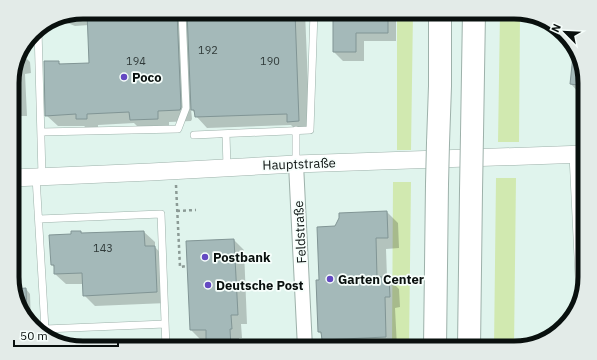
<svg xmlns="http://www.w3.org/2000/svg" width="597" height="360" font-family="'IBM Plex Sans',sans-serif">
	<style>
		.green { fill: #d1e9b0 }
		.shadow { fill: #0003 }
		.building { fill: #a4b9b9; stroke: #819595 }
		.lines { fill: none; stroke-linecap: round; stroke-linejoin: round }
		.service-casing { stroke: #9db1aa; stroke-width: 8 }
		.minor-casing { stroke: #9db1aa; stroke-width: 16 }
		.tertiary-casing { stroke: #9db1aa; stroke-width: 18 }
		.motorway-casing { stroke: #9db1aa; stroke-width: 24 }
		.path { stroke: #8c9b96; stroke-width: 2.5; stroke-dasharray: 3 3; stroke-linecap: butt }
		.service { stroke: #fff; stroke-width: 7 }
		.minor { stroke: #fff; stroke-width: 14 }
		.tertiary { stroke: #fff; stroke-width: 17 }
		.motorway { stroke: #fff; stroke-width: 22 }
		.motorway-bridge-casing { stroke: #9db1aa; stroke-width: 24; stroke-linecap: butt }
		.motorway-bridge { stroke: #fff; stroke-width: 22 }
		.poi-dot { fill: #6449c2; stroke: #f6fefb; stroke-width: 1.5 }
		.labels { text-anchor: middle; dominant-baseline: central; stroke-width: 3.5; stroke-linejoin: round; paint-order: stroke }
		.number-label { font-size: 11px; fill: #303a39 }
		.poi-label { font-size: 13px; font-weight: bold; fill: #09100e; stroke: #f6fefb; text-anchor: start }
		.street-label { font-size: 13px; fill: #09100e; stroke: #f6fefb }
		.rim { fill: none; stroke: #09100e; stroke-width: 5 }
	</style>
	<rect width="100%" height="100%" fill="#e0f4ed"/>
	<!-- green -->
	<path class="green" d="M 397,12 L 413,12 L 411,150 L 397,150 Z
		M 500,12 L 514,12 L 520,14 L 519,142 L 498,142 Z
		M 496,178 L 516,178 L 514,348 L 494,348 Z
		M 393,182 L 411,182 L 409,348 L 392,348 Z"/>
	<!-- shadow -->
	<path class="shadow" d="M 83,12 L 305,12 L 310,132 L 299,133 L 291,125 L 207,128 L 196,116 L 195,113 L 191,109 L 192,119 L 191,121 L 169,122 L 169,130 L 142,131 L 134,123 L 98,125 L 98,130 L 89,130 L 84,126 L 58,126 L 46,115 L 58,62 L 62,65 L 90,64 L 89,25 L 75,26 L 65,22 L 63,20 Z
		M 334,12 L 396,12 L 396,41 L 364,41 L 364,61 L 343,61 L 334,52 Z
		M 23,55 L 30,62 L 31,73 L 25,74 L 27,116 L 13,116 L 13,74 Z
		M 573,61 L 580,62 L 585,79 L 585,94 L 579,93 L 571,84 Z
		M 387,212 L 398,223 L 399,248 L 386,249 L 387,278 L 388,278 L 399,289 L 400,307 L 395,308 L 397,347 L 331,348 L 323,339 L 322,335 L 319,332 L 320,281 L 335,227 Z
		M 81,232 L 83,234 L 144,232 L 155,242 L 155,247 L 165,258 L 167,303 L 95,306 L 84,295 L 84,284 L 66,284 L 55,274 L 55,268 L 52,265 L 72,235 Z
		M 234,240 L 244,250 L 247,324 L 241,324 L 242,338 L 239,338 L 240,348 L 207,348 L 207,340 L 201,340 L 191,330 L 187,242 Z
		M 26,289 L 30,294 L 31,323 L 24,316 L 16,296 L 16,290 Z"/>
	<!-- building -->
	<path class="building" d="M 87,12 L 177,12 L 181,107 L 180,110 L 158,111 L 158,119 L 130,120 L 129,112 L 87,114 L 87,119 L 76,119 L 76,114 L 45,116 L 44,61 L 59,61 L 59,64 L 89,63 Z
		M 187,12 L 295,12 L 299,121 L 287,122 L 287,114 L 195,117 L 194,110 L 191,110 Z
		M 333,12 L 388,12 L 388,33 L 356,33 L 356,52 L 333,52 Z
		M 574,46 L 575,48 L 585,78 L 585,86 L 570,84 Z
		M 387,211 L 388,238 L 376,238 L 377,277 L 389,277 L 390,297 L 385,297 L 386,337 L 322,340 L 321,332 L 318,332 L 316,280 L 319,280 L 317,227 L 335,226 L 339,218 L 339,213 Z
		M 71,231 L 81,231 L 81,233 L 144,231 L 145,246 L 155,246 L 157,292 L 83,296 L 82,273 L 54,274 L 54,265 L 51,265 L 49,235 L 71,234 Z
		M 234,239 L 238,315 L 231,315 L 232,329 L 230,329 L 231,348 L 206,348 L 206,330 L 190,330 L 186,241 Z
		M 26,288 L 27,319 L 24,316 L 14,289 Z"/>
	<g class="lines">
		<defs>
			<path id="service" d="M 38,29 L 42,176
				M 296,130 L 296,164
				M 41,132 L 178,129 L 186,108 L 182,12
				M 226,134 L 227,167
				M 194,135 L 310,130 L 314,12
				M 573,155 L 580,298
				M 36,177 L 45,329 L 165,324
				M 39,219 L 161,214 L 166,348"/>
			<path id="minor" d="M 296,164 L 305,348"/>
			<path id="tertiary" d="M 13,178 L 150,172 L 296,164 L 585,154"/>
			<path id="motorway" d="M 472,134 L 474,12
				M 438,143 L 440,86 L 440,12
				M 435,348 L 437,184
				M 469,348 L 471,191"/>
		</defs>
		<!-- service casing -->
		<use href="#service" class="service-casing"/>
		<!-- minor casing -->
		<use href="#minor" class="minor-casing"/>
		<!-- tertiary casing -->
		<use href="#tertiary" class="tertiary-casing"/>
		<!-- motorway casing -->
		<use href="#motorway" class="motorway-casing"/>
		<!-- path -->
		<path class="path" d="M 176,185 L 180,267 L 186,266
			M 177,211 L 196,210"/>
		<!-- service -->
		<use href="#service" class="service"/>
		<!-- minor -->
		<use href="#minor" class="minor"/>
		<!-- tertiary -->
		<use href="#tertiary" class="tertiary"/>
		<!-- motorway -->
		<use href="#motorway" class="motorway"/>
		<defs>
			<path id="motorway-bridge" d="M 437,184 L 438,143
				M 471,191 L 472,134"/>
		</defs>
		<!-- motorway-bridge casing -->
		<use href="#motorway-bridge" class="motorway-bridge-casing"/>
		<!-- motorway-bridge -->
		<use href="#motorway-bridge" class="motorway-bridge"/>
	</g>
	<!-- markers -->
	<g class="poi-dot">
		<circle cx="124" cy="77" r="4"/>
		<circle cx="205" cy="257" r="4"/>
		<circle cx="330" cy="279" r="4"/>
		<circle cx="208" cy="285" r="4"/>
	</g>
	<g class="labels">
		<!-- number labels -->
		<g class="number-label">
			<text x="208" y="50">192</text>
			<text x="136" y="61">194</text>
			<text x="270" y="61">190</text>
			<text x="103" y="248">143</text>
		</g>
		<!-- poi labels -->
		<g class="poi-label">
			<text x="132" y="77">Poco</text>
			<text x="213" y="257">Postbank</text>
			<text x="338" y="279">Garten Center</text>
			<text x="216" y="285">Deutsche Post</text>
		</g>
		<!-- street labels -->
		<g class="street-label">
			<text transform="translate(299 164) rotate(-2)">Hauptstraße</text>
			<text transform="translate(300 232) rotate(-93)">Feldstraße</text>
		</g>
	</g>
	<!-- crop -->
	<path d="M0 0H597V360H0ZM83 19H514A64 64 0 0 1 578 83V277A64 64 0 0 1 514 341H83A64 64 0 0 1 19 277V83A64 64 0 0 1 83 19Z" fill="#e3ebe8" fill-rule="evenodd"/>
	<path class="rim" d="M83 19H514A64 64 0 0 1 578 83V277A64 64 0 0 1 514 341H83A64 64 0 0 1 19 277V83A64 64 0 0 1 83 19Z"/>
	<!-- north arrow -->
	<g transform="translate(565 32) rotate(294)" stroke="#f6fefb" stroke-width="3" paint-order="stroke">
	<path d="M0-3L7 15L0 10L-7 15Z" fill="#09100e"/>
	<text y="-6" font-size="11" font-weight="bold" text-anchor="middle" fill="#09100e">N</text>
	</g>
	<!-- scale -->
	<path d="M14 340v6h104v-6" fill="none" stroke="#09100e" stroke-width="2"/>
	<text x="20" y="340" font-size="12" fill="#09100e" stroke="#f6fefb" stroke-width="3" paint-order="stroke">50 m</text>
</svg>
